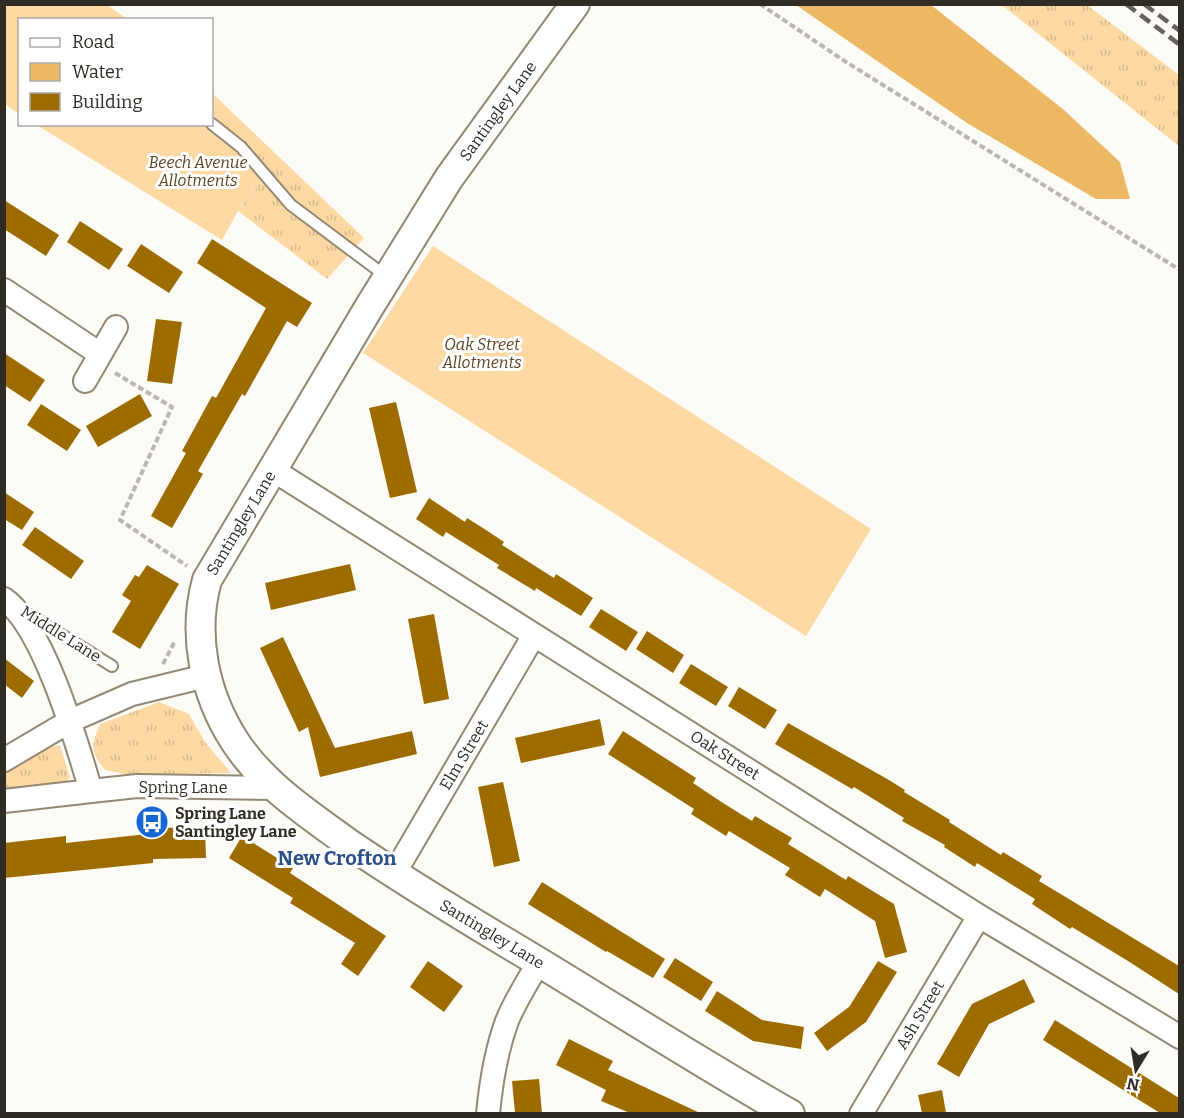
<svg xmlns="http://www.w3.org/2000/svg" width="1184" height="1118" font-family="Bitter,serif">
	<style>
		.grass { fill: url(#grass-tufts) }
		.garden { fill: #fcd9a3 }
		.water { fill: #ecb864 }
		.building { fill: #9c6c00 }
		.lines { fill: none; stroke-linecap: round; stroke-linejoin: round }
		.service-casing { stroke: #948774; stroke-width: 14 }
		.minor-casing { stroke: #948774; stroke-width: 26 }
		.tertiary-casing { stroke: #948774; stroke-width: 32 }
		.path { stroke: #bab7b1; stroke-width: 4; stroke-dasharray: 6 3; stroke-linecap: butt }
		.service { stroke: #fff; stroke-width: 10 }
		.minor { stroke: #fff; stroke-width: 22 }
		.tertiary { stroke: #fff; stroke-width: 28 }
		.rail { stroke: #66625b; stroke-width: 4.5; stroke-dasharray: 12 6; stroke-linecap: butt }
		.labels { text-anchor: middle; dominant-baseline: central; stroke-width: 6; stroke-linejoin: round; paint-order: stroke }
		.street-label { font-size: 16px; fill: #302b23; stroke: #fff }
		.park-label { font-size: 16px; font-style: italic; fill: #5c4622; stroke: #fff }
		.poi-label { font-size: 16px; font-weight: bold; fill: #302b23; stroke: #fff; text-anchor: start }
		.quarter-label { font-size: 20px; font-weight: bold; fill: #2b5087; stroke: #fff }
	</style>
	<defs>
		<pattern id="grass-tufts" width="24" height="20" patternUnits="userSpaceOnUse" patternTransform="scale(1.5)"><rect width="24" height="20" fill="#fcd9a3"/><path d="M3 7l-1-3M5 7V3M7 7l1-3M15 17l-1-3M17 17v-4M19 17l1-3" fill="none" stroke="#d8ba8c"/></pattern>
	</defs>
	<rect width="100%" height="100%" fill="#fdfbf6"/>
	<!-- grass -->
	<path class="grass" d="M 1002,5 L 1087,5 L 1179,75 L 1179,146 Z
		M 212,93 L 364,238 L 327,279 L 238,211 L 263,178 L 212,111 Z
		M 159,702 L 189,714 L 205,742 L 231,773 L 130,775 L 105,770 C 90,752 91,746 100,724 Z
		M 60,745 L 70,778 L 63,784 L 24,787 L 5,793 L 5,773 C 20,760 40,749 60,745 Z"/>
	<!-- garden -->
	<path class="garden" d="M 4,5 L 107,5 L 127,19 L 20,20 L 19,114 L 5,104 Z
		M 212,111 L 263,178 L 238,211 L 222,240 L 37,125 L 212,124 Z
		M 433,246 L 871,529 L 806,636 L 363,353 Z"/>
	<!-- water -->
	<path class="water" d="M 796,5 L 931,5 L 1064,110 L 1120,162 L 1130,199 L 1096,199 L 967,123 Z"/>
	<!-- building -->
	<path class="building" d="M 4,200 L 59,235 L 46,256 L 4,229 Z
		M 80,221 L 123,249 L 109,270 L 67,242 Z
		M 212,239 L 312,303 L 297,327 L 287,321 L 245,396 L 242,394 L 198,471 L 203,474 L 172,528 L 151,516 L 186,453 L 182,451 L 212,396 L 216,398 L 266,308 L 197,263 Z
		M 141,244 L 183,272 L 169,293 L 127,266 Z
		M 156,319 L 182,322 L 172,384 L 147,381 Z
		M 4,353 L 45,380 L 30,402 L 4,385 Z
		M 140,394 L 152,416 L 98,447 L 86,426 Z
		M 396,402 L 417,492 L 390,498 L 369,408 Z
		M 41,404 L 81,430 L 67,451 L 27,425 Z
		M 4,492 L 34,512 L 22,530 L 4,519 Z
		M 429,498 L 465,522 L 467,518 L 486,530 L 504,542 L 502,545 L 554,578 L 556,574 L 593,598 L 581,616 L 536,588 L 535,591 L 497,568 L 499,565 L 446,532 L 443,537 L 416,519 Z
		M 35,527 L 84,561 L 71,579 L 22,545 Z
		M 350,564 L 356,590 L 271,610 L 265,583 Z
		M 147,565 L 179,584 L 140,649 L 112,632 L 131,601 L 122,595 L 135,575 L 139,577 Z
		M 601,609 L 638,632 L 626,651 L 589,627 Z
		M 434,614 L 449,699 L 424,704 L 408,619 Z
		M 647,631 L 684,655 L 673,673 L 636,649 Z
		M 283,637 L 335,748 L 412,731 L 417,754 L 320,777 L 308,727 L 299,732 L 260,648 Z
		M 4,658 L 34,681 L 22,698 L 4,684 Z
		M 691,664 L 728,687 L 716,706 L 679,683 Z
		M 739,687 L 777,710 L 765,729 L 728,706 Z
		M 600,719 L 605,745 L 521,763 L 515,738 Z
		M 788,723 L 889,780 L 905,790 L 904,792 L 950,820 L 949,822 L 1001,855 L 1003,852 L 1042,876 L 1039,881 L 1064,896 L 1179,966 L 1179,994 L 1128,961 L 1072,927 L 1070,929 L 1032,904 L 1035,899 L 977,863 L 975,867 L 944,847 L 945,845 L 902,821 L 904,818 L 854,787 L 852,789 L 775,744 Z
		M 623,731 L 696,778 L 693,783 L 723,803 L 752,821 L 755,816 L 792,838 L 788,844 L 846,880 L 848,876 L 894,904 L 907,952 L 885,958 L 875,921 L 825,889 L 820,897 L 785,875 L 790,868 L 729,831 L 726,836 L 691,814 L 694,809 L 608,754 Z
		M 503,782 L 520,861 L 494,867 L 478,787 Z
		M 205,827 L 206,858 L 153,859 L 153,863 L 4,878 L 4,843 L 66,836 L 66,843 L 156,833 L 155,828 Z
		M 242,836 L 293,868 L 290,873 L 386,936 L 358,976 L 341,964 L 355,943 L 290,903 L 293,898 L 229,858 Z
		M 542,882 L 665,959 L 653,978 L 607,951 L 606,952 L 528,904 Z
		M 675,958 L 713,982 L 701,1001 L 663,977 Z
		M 428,961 L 463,986 L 444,1012 L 410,987 Z
		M 878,961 L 897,972 L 866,1022 L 827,1051 L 814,1033 L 849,1007 Z
		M 1024,979 L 1035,1002 L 989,1024 L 959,1077 L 937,1064 L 972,1004 Z
		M 717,991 L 762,1020 L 804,1027 L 801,1049 L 753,1041 L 705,1011 Z
		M 1055,1020 L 1179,1098 L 1179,1113 L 1160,1113 L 1043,1040 Z
		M 569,1039 L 613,1061 L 608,1070 L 700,1113 L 630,1113 L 601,1101 L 606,1090 L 556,1065 Z
		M 539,1079 L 542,1113 L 515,1113 L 512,1081 Z
		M 942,1090 L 946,1113 L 922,1113 L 918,1095 Z"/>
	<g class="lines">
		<defs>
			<path id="service" d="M 212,124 L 241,147 L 291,205 L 387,277
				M 23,611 L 112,666"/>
			<path id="minor" d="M 4,290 L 100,354
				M 85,381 L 116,327
				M 273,470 L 979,916 L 1180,1037
				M 4,599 C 44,627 77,744 91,791 L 137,786 L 276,788
				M 4,760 L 70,721 L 132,694 L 206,676
				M 4,801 L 91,791
				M 394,874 L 534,635
				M 488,1114 C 491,1082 496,1051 507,1021 C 515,1001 528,981 539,962
				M 861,1114 L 979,916"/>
			<path id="tertiary" d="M 575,4 L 449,178 L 368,309 L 207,580 C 192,634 204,693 234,740 C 262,784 307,813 348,843 C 410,885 473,923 537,961 C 621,1012 704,1065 790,1114"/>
		</defs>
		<!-- service casing -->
		<use href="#service" class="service-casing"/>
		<!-- minor casing -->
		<use href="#minor" class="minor-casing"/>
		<!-- tertiary casing -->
		<use href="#tertiary" class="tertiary-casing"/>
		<!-- path -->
		<path class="path" d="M 760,4 L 843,60 L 1180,270
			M 115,373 L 172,407 L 120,520 L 187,566
			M 163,664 L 175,641"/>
		<!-- service -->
		<use href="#service" class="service"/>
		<!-- minor -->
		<use href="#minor" class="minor"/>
		<!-- tertiary -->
		<use href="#tertiary" class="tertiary"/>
		<!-- rail -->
		<path class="rail" d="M 1126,4 L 1180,45
			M 1144,4 L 1180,31"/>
	</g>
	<!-- icons -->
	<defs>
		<symbol id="bus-disc" viewBox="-11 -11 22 22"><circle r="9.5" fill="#1667d1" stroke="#fff"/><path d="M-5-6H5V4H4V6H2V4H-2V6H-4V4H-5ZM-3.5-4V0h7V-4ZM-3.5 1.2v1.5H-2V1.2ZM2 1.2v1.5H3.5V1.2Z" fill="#fff"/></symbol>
	</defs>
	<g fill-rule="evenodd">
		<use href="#bus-disc" x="133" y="803" width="38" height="38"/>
	</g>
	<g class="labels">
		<!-- street labels -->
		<g class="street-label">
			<text transform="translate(498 111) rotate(-54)">Santingley Lane</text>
			<text transform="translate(241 523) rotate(-59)">Santingley Lane</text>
			<text transform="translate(61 634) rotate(32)">Middle Lane</text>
			<text transform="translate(464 755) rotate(-59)">Elm Street</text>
			<text transform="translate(725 755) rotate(32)">Oak Street</text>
			<text x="183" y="787">Spring Lane</text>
			<text transform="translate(492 934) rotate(31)">Santingley Lane</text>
			<text transform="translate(920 1015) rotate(-59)">Ash Street</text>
		</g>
		<!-- park labels -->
		<g class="park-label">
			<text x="198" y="162">Beech Avenue<tspan x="198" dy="18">Allotments</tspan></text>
			<text x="482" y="344">Oak Street<tspan x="482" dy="18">Allotments</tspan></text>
		</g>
		<!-- poi labels -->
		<g class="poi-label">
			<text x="175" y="813">Spring Lane<tspan x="175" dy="18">Santingley Lane</tspan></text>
		</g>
		<!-- quarter labels -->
		<g class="quarter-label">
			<text x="337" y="858">New Crofton</text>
		</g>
	</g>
	<!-- border -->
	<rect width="1184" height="1118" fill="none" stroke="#302b23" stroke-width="12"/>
	<!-- legend -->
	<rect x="18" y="18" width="195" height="108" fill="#ffffff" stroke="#acaaa7" stroke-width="1.5"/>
	<rect x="30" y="38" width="30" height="9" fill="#ffffff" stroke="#acaaa7" stroke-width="1.5"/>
	<text x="72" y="48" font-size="18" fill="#302b23">Road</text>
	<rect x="30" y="63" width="30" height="18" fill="#ecb864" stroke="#acaaa7" stroke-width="1.5"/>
	<text x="72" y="78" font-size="18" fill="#302b23">Water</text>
	<rect x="30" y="93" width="30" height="18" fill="#9c6c00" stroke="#acaaa7" stroke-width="1.5"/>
	<text x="72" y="108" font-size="18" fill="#302b23">Building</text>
	<!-- north arrow -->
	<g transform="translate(1136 1070) rotate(191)" stroke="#ffffff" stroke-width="4.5" paint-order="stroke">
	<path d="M0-4.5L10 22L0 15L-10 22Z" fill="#302b23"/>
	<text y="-9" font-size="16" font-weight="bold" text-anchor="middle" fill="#302b23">N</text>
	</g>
</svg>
